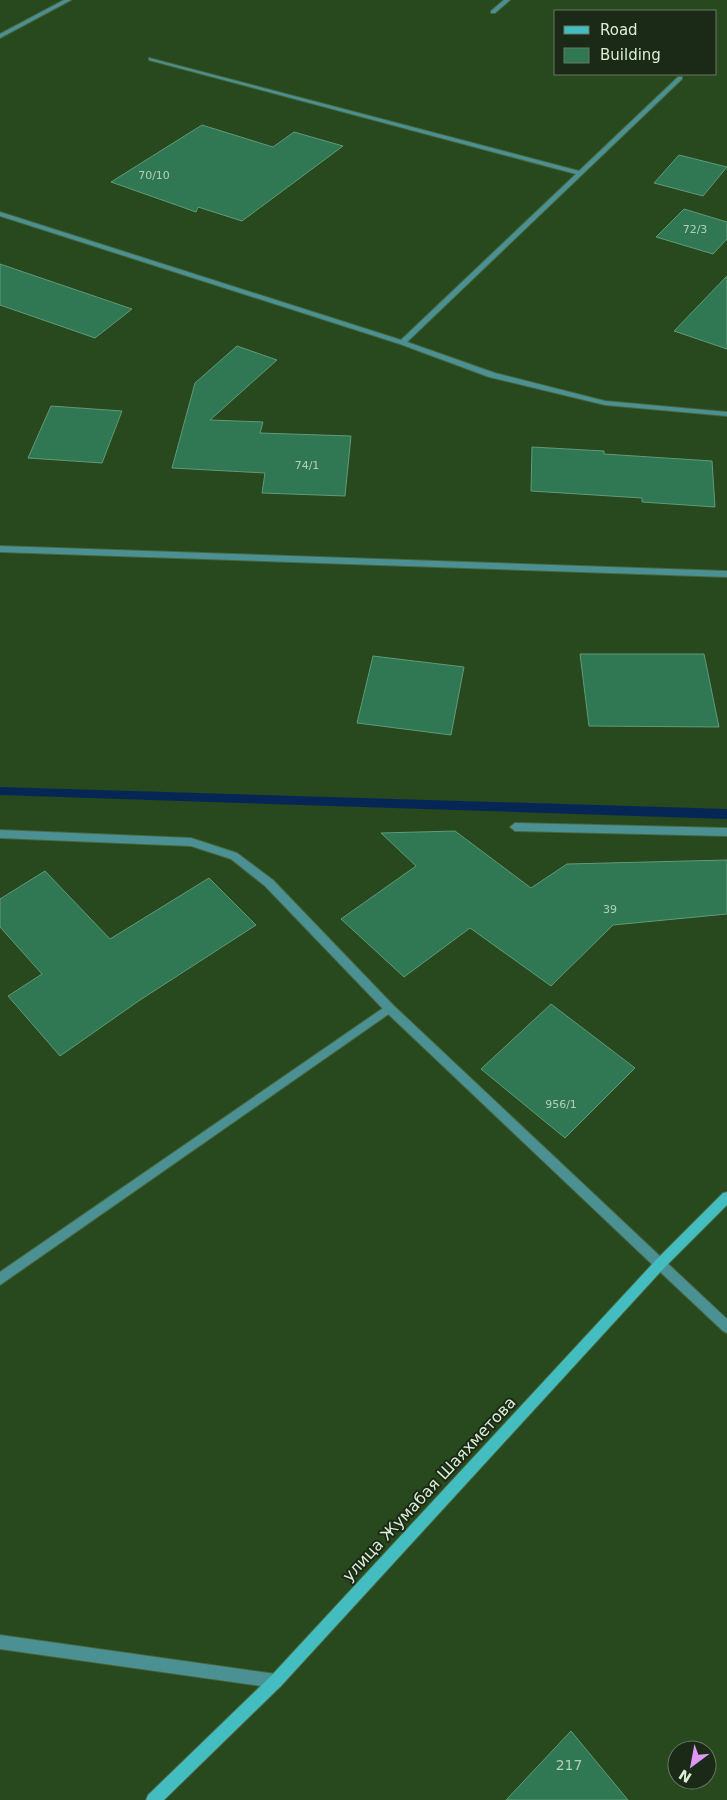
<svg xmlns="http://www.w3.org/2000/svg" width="727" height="1800" font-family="'DejaVu Sans',sans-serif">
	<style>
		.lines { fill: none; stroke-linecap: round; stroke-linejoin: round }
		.stream { fill: #062756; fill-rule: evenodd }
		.building { fill: #307753; stroke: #619a79 }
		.lane-casing { stroke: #48663e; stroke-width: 2 }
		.street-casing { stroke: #48663e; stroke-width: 2 }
		.secondary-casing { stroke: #48663e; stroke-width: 2 }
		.lane { fill: #4b9092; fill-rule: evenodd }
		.street { fill: #4b9092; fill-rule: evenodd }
		.secondary { fill: #44bdc1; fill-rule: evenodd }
		.labels { text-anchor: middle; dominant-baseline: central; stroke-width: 4; stroke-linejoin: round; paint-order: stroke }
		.number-label { font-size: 11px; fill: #b0d1b4 }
		.near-number-label { font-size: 14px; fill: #b0d1b4 }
		.near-street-label { font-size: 16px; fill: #dbefd5; stroke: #1b2a17 }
	</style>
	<rect width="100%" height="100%" fill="#28481d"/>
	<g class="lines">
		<!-- stream -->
		<path class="stream" d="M 0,787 L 727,809 L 727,819 L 0,795 Z"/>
	</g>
	<!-- building -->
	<path class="building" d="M 202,125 L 273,147 L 294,132 L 343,146 L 242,221 L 198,207 L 196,212 L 111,182 Z
		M 679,155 L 727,167 L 703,196 L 654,183 Z
		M 684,209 L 727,222 L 727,239 L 713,254 L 656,237 Z
		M 0,264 L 132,309 L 95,338 L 0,305 Z
		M 727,276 L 727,349 L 674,331 Z
		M 237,346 L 277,360 L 210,420 L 263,422 L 260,433 L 351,436 L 345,496 L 262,493 L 265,473 L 172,468 L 195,383 Z
		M 51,406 L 122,411 L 102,463 L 28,458 Z
		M 532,447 L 604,451 L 604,454 L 712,461 L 715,507 L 642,502 L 642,498 L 531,491 Z
		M 580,654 L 704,654 L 719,727 L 589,726 Z
		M 373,656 L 464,667 L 451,735 L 357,723 Z
		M 455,831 L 531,888 L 567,864 L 727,860 L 727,914 L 613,925 L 551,986 L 470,928 L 404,977 L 341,919 L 416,866 L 381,833 Z
		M 45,871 L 110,939 L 209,878 L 256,925 L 140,1000 L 60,1056 L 8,996 L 42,974 L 0,927 L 0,899 Z
		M 551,1004 L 635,1068 L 565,1138 L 481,1069 Z
		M 571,1731 L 628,1800 L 506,1800 Z"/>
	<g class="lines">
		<defs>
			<path id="lane" d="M 515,823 L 727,828 L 727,836 L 515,831 L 510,827 Z
				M 0,830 L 191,838 L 237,853 L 273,880 L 393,1005 L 664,1260 L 666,1264 L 664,1268 L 660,1270 L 656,1268 L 385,1011 L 265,886 L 231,859 L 191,846 L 0,838 Z"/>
			<path id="street" d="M 64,0 L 71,0 L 0,38 L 0,34 Z
				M 504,0 L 510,0 L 495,13 L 491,13 L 491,11 Z
				M 149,58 L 579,171 L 678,77 L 682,77 L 682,79 L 407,342 L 495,373 L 605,401 L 727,412 L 727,416 L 605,405 L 489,377 L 400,344 L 0,216 L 0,212 L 401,340 L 576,174 L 149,60 Z
				M 0,546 L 727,571 L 727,577 L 0,552 Z
				M 389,1004 L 393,1005 L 394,1008 L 393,1011 L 0,1285 L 0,1272 Z
				M 660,1258 L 664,1260 L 727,1319 L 727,1333 L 723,1331 L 656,1268 L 654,1264 L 656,1260 Z
				M 0,1635 L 276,1674 L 281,1676 L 283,1681 L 281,1686 L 276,1688 L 0,1649 Z"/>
			<path id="secondary" d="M 727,1192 L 727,1205 L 664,1268 L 281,1686 L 164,1800 L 146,1800 L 148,1795 L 271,1676 L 656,1260 L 723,1193 Z"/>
		</defs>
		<!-- lane casing -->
		<use href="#lane" class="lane-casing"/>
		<!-- street casing -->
		<use href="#street" class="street-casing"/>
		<!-- secondary casing -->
		<use href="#secondary" class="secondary-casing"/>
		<!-- lane -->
		<use href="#lane" class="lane"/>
		<!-- street -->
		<use href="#street" class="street"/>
		<!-- secondary -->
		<use href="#secondary" class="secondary"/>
	</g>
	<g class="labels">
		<!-- number labels -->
		<g class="number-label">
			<text x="154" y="175">70/10</text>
			<text x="695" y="229">72/3</text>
			<text x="307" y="465">74/1</text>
			<text x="610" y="909">39</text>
			<text x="561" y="1104">956/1</text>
		</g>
		<!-- near-number labels -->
		<g class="near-number-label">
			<text x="569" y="1765">217</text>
		</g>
		<!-- near-street labels -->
		<g class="near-street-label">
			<text transform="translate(429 1489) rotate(-47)">улица Жумабая Шаяхметова</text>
		</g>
	</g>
	<!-- legend -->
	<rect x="554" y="10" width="162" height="65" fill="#1b2a17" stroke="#687963"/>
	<rect x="564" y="26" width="25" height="8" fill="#44bdc1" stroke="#687963"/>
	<text x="600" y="35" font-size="15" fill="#dbefd5">Road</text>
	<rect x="564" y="48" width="25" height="15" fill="#307753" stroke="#687963"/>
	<text x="600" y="60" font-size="15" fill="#dbefd5">Building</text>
	<!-- north arrow -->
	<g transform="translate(692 1765) rotate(212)"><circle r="24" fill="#1b2a17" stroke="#687963"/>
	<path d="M0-4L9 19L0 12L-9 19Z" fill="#de98f3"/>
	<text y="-8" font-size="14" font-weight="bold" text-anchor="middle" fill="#dbefd5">N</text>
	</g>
</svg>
